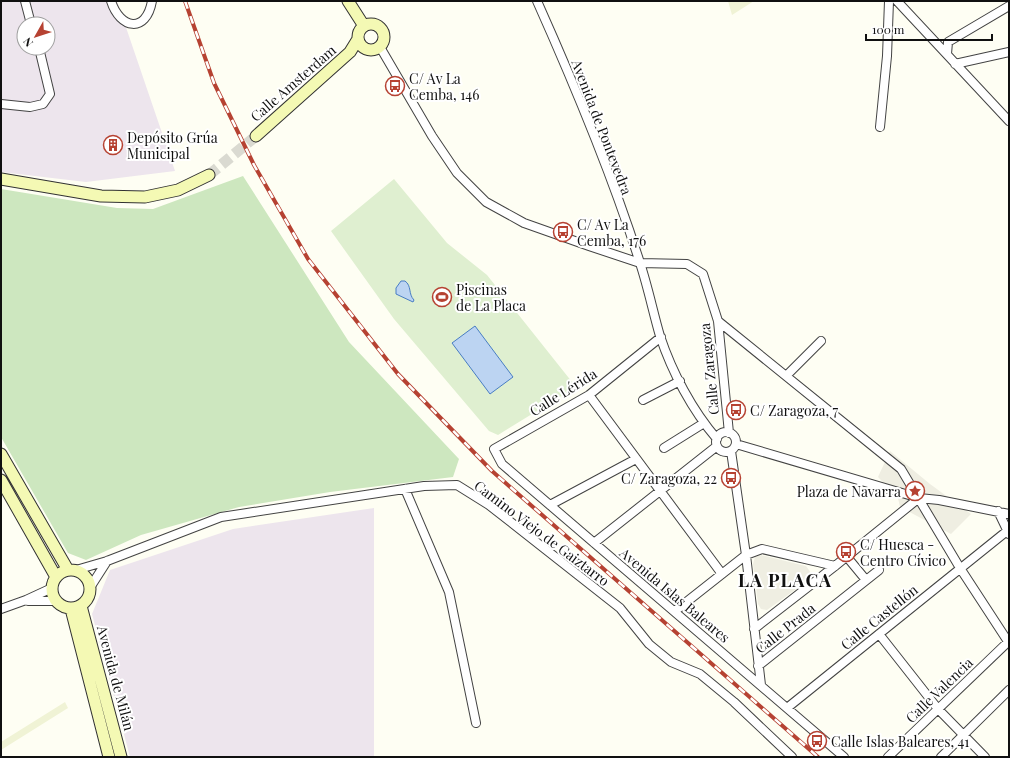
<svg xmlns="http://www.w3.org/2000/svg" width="1010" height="758" font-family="'Playfair Display',serif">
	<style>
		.industrial { fill: #ede5ed; fill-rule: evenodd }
		.farmland { fill: #f0f3d5 }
		.green { fill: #cde7bf }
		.pitch { fill: #dfefd0 }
		.plaza { fill: #efeee2 }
		.water { fill: #bcd4f2; stroke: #487dc3 }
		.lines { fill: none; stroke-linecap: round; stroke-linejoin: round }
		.secondary-tunnel { stroke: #dadad1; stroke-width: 11; stroke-dasharray: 11 5.5; stroke-linecap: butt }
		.street-casing { stroke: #434343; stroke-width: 10 }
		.secondary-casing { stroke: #323232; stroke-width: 13 }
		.street { stroke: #fff; stroke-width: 8 }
		.secondary { stroke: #f4f9b4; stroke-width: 11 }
		.rail-casing { stroke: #b64232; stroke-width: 4 }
		.rail { stroke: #fff; stroke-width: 2.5; stroke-dasharray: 8; stroke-linecap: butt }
		.labels { text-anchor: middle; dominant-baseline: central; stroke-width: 4; stroke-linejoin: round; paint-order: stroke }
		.poi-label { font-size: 14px; fill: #101010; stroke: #fff; text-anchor: start }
		.street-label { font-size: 14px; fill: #101010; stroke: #fff }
		.district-label { font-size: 18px; font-weight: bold; letter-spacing: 1px; fill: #101010; stroke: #fff }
	</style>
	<rect width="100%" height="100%" fill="#fefef3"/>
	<!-- industrial -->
	<path class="industrial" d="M 1,1 L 117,1 L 175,171 L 86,182 L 1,172 ZM 24,24 L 48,24 L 48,48 L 24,48 Z
		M 374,508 L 374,757 L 130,757 L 92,614 L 110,570 L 233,529 Z"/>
	<!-- farmland -->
	<path class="farmland" d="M 728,1 L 754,1 L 732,15 Z
		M 65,702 L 68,708 L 1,750 L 1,742 Z"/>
	<!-- green -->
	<path class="green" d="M 243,176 L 349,342 L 459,459 L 453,477 L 330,492 L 239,507 L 141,535 L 86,560 L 68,553 L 1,437 L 1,189 L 117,208 L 153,209 Z"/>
	<!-- pitch -->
	<path class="pitch" d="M 394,179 L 447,243 L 487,275 L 576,387 L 498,435 L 489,431 L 394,319 L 331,231 Z"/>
	<!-- plaza -->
	<path class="plaza" d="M 890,451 L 930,484 L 971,514 L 951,534 L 900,507 L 898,498 L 878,477 Z
		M 761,555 L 806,566 L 811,573 L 810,579 L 767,610 L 761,609 L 758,604 L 753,564 L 755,557 Z"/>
	<!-- water -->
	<path class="water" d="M 401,281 L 405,281 C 412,286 408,294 414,300 L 413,302 L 396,294 L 396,288 Z
		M 475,326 L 513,377 L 490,394 L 452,343 Z"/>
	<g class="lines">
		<!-- secondary-tunnel -->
		<path class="secondary-tunnel" d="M 209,175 L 256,136"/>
		<defs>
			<path id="street" d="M 25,1 L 31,24
				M 111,1 C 120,29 146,34 152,1
				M 537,1 C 575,86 612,174 640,263 C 648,287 653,312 660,336 C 672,372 692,410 717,439
				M 897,1 L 1009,121
				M 380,47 L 432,136 L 457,173 L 486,202 L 524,223 L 589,246 L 640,263 L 687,264 L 703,274 L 718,321 L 729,433
				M 947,54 L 948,42 L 1009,6
				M 955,64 L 1009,52
				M 1,104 L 30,107 L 43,104 L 50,94 L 39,48
				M 880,127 L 887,56 L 889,1
				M 718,321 L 901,469 L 960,568 L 1009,643
				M 661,337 L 589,395 L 494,449 L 502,464 L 844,757
				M 786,376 L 821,341
				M 589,395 L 722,574
				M 643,400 L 680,381
				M716 442a10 10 0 1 1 20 0a10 10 0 1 1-20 0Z
				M 736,444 L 919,498 L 939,500 L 1009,514
				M 664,448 L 704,423
				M 731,451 L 746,555 L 761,685
				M 405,489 L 449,592 L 476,723
				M 550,505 L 636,459
				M 998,511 L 1009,534
				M 594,543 L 717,446
				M 847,557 L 866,580
				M 76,570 L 107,561 L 221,517 L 424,486 L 457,485 L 489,505 L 620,608 L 649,644 L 671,662 L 700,674 L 734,702 L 792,757
				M 91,586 L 107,561
				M 28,601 L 56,601
				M 1,609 L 26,600 L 52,588
				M 675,611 L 746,555 L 762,549 L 835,566
				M 754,629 L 835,566 L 919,498
				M 879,634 L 938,709 L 985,757
				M 758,666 L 879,570
				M 787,708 L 1007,531
				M 888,757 L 1009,641
				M 941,757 L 1009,690"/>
			<path id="secondary" d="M 348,1 L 364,26
				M358 37a13 13 0 1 1 26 0a13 13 0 1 1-26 0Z
				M 256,136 L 350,52 L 358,39
				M 1,179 L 101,196 L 145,197 L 178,190 L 209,175
				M 1,454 L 68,570
				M 1,480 L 56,577
				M52 589a19 19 0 1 1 38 0a19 19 0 1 1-38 0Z
				M 81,606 L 121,757
				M 71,609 L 109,757"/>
		</defs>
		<!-- street casing -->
		<use href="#street" class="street-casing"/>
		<!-- secondary casing -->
		<use href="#secondary" class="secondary-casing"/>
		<!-- street -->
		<use href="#street" class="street"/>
		<!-- secondary -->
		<use href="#secondary" class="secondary"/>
		<defs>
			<path id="rail" d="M 185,1 L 214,83 L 254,165 L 308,259 L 398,374 L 492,471 L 818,757"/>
		</defs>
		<!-- rail casing -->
		<use href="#rail" class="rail-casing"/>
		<!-- rail -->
		<use href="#rail" class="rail"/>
	</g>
	<!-- icons -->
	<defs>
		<symbol id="bus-ring" viewBox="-11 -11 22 22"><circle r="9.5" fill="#fff" stroke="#b64232" stroke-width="1.5"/><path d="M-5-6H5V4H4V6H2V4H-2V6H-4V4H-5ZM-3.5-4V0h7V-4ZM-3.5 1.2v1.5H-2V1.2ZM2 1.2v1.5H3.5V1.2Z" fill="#b64232"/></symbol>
		<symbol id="building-ring" viewBox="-11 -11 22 22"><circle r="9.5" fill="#fff" stroke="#b64232" stroke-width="1.5"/><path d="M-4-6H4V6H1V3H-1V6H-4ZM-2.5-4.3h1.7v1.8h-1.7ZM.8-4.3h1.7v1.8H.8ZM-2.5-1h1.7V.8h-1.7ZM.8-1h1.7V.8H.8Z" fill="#b64232"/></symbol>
		<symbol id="stadium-ring" viewBox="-11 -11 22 22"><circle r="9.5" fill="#fff" stroke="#b64232" stroke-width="1.5"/><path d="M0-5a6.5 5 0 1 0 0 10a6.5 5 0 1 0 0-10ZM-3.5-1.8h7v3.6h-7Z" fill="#b64232"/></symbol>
		<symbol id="sight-ring" viewBox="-11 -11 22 22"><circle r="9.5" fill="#fff" stroke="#b64232" stroke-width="1.5"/><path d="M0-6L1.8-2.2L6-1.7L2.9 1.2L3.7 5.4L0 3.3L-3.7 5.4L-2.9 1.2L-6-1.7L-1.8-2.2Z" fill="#b64232"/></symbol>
	</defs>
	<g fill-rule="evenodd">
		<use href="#bus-ring" x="384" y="75" width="22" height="22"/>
		<use href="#building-ring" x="102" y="134" width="22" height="22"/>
		<use href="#bus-ring" x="552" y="221" width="22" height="22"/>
		<use href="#stadium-ring" x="431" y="286" width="22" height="22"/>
		<use href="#bus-ring" x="725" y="399" width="22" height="22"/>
		<use href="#bus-ring" x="720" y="467" width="22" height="22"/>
		<use href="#sight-ring" x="904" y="480" width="22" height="22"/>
		<use href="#bus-ring" x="835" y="541" width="22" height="22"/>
		<use href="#bus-ring" x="806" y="730" width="22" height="22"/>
	</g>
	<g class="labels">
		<!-- poi labels -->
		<g class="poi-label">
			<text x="409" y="78">C/ Av La<tspan x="409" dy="16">Cemba, 146</tspan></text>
			<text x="127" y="137">Depósito Grúa<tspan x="127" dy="16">Municipal</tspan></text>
			<text x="577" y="224">C/ Av La<tspan x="577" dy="16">Cemba, 176</tspan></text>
			<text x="456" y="289">Piscinas<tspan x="456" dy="16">de La Placa</tspan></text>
			<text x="750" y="410">C/ Zaragoza, 7</text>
			<text x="717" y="478" text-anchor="end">C/ Zaragoza, 22</text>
			<text x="901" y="491" text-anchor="end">Plaza de Navarra</text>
			<text x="860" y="544">C/ Huesca -<tspan x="860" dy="16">Centro Cívico</tspan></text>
			<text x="831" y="741">Calle Islas Baleares, 41</text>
		</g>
		<!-- street labels -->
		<g class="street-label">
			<text transform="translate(293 83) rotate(-41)">Calle Amsterdam</text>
			<text transform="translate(602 127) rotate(69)">Avenida de Pontevedra</text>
			<text transform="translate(709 369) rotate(-96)">Calle Zaragoza</text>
			<text transform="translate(563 392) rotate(-32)">Calle Lérida</text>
			<text transform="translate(542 533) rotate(37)">Camino Viejo de Gaiztarro</text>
			<text transform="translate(675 595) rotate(40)">Avenida Islas Baleares</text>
			<text transform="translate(879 617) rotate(-39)">Calle Castellón</text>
			<text transform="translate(785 628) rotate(-38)">Calle Prada</text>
			<text transform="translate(116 678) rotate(75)">Avenida de Milán</text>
			<text transform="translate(939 690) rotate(-44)">Calle Valencia</text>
		</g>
		<!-- district labels -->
		<g class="district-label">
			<text x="785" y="580">LA PLACA</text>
		</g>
	</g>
	<!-- border -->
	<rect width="1010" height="758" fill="none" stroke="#101010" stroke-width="4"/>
	<!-- north arrow -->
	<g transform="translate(36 36) rotate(231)"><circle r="19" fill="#ffffff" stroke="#9f9f9f"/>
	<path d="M0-3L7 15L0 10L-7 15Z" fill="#b64232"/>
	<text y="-6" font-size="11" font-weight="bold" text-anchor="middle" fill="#101010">N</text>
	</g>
	<!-- scale -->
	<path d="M866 34v6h126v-6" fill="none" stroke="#101010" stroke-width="2"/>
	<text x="872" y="34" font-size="12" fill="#101010" stroke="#ffffff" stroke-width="3" paint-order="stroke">100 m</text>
</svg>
